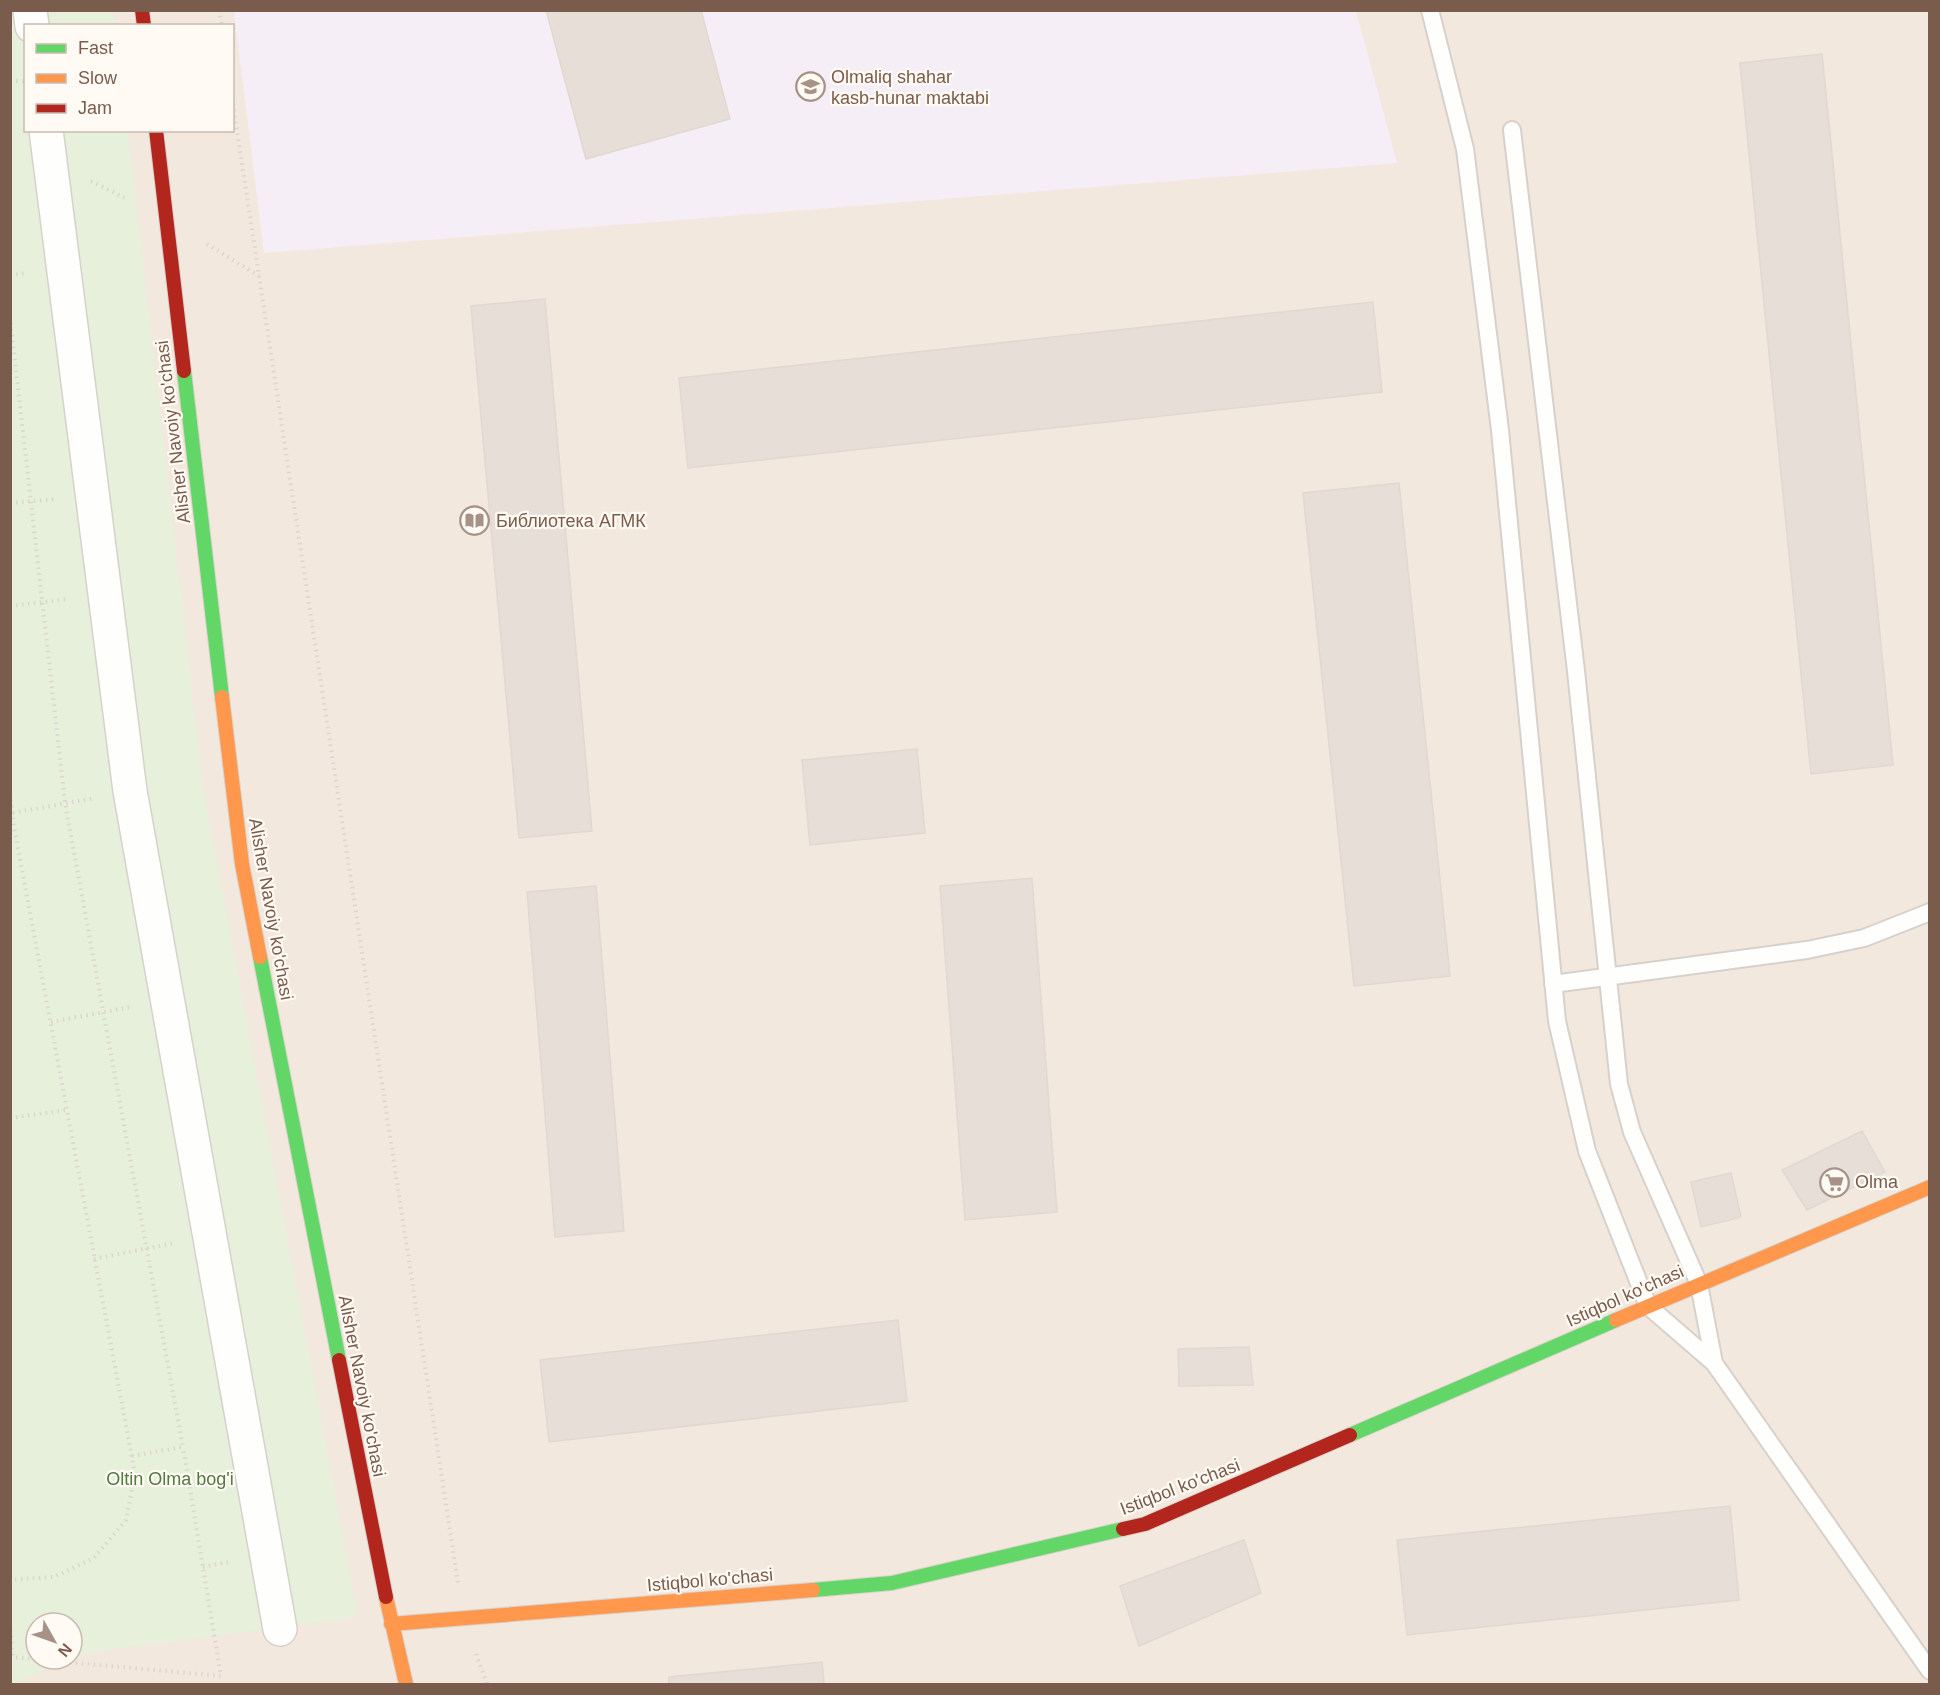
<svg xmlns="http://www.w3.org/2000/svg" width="1940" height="1695" font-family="Arial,sans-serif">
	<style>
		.residential { fill: #f2e8de; fill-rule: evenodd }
		.education { fill: #f6eef6 }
		.green { fill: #e7f0db }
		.building { fill: #e6ded7; stroke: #e2d8d2; stroke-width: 1.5 }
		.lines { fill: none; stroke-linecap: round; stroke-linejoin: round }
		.lane-casing { stroke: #d7d1cb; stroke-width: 20 }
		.street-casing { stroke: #d7d1cb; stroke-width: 36 }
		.fast-casing { stroke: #d9d2cb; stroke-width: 16 }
		.slow-casing { stroke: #d9d2cb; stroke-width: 16 }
		.jam-casing { stroke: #d9d2cb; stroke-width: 16 }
		.path { stroke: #dcd5d0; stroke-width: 4; stroke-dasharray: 1.5 4.5; stroke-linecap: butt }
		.lane { stroke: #fefefd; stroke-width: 16 }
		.street { stroke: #fefefd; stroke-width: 33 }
		.fast { stroke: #63d668; stroke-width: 14 }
		.slow { stroke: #ff974d; stroke-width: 14 }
		.jam { stroke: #b3261e; stroke-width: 14 }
		.labels { text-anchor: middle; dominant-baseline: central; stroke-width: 4.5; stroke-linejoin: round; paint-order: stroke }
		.poi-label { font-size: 18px; fill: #7a5c4d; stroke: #fffaf3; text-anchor: start }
		.street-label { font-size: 18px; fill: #7a5c4d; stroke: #fffaf3 }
		.park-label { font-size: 18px; fill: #537a41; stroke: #fffaf3 }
	</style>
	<rect width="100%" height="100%" fill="#f9f5f0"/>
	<!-- residential -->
	<path class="residential" d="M 11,11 L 1929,11 L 1929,1684 L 11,1684 ZM 26,26 L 232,26 L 232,130 L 26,130 ZM 36,1623 L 72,1623 L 72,1659 L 36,1659 Z"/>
	<!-- education -->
	<path class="education" d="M 234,11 L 1356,11 L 1397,163 L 264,253 Z"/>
	<!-- green -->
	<path class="green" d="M 11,11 L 114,11 L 115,25 L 26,26 L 26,130 L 128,131 L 203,787 L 358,1617 L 84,1653 L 72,1658 L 72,1623 L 36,1623 L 36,1659 L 70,1659 L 11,1684 Z"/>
	<!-- building -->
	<path class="building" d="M 546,10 L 701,10 L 730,119 L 586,159 Z
		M 1822,54 L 1893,765 L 1811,774 L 1740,63 Z
		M 545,299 L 592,831 L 519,838 L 471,306 Z
		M 1373,302 L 1382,392 L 688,468 L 679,378 Z
		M 1399,483 L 1450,976 L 1354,986 L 1303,493 Z
		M 917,749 L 925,833 L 810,845 L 802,760 Z
		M 1032,878 L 1057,1212 L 965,1220 L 940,886 Z
		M 596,886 L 624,1231 L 555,1237 L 527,892 Z
		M 1862,1131 L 1885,1172 L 1807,1210 L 1782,1170 Z
		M 1731,1173 L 1741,1217 L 1701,1227 L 1691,1182 Z
		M 898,1320 L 907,1401 L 549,1442 L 540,1360 Z
		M 1249,1347 L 1253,1385 L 1179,1386 L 1178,1349 Z
		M 1730,1506 L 1739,1600 L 1407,1635 L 1397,1540 Z
		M 1244,1540 L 1261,1593 L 1139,1646 L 1120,1586 Z
		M 822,1662 L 824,1684 L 669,1684 L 669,1677 Z"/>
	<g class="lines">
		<defs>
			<path id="lane" d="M 1430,10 L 1465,149 L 1500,430 L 1557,1021 L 1587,1151 L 1648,1306 L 1714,1363 L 1930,1671
				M 1512,130 L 1576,671 L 1619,1084 L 1632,1132 L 1699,1284 L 1714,1363
				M 1553,984 L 1807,950 L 1864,938 L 1930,912"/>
			<path id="street" d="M 30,10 L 32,26
				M 46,130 L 130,791 L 280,1629"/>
			<path id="fast" d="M 184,371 L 222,697
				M 260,957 L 339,1360
				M 1350,1435 L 1616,1320
				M 813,1590 L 892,1583 L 1123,1529"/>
			<path id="slow" d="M 222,697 L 242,864 L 260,957
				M 1616,1320 L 1930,1187
				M 386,1597 L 406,1684
				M 391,1624 L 813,1590"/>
			<path id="jam" d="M 142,10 L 144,26
				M 156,130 L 184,371
				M 339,1360 L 386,1597
				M 1123,1529 L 1145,1524 L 1350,1435"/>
		</defs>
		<!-- lane casing -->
		<use href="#lane" class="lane-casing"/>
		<!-- street casing -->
		<use href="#street" class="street-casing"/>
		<!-- fast casing -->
		<use href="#fast" class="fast-casing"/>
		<!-- slow casing -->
		<use href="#slow" class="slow-casing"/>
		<!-- jam casing -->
		<use href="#jam" class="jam-casing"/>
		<!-- path -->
		<path class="path" d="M 219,10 L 222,26
			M 10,81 L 26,81
			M 232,98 L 458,1583
			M 91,181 L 127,199
			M 207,244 L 259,276
			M 10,275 L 27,273
			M 10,317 L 65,803 L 183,1447 L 131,1456
			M 10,503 L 56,499
			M 10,606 L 69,599
			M 10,794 L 14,827 L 135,1474 L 126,1520 L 94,1558 L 54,1577 L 10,1580
			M 13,813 L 94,798
			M 51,1022 L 131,1007
			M 10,1118 L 67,1110
			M 94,1259 L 174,1243
			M 203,1567 L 229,1562
			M 10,1624 L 13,1657
			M 476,1654 L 487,1684
			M 10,1657 L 221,1676 L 183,1447"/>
		<!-- lane -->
		<use href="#lane" class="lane"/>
		<!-- street -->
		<use href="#street" class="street"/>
		<!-- fast -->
		<use href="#fast" class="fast"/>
		<!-- slow -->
		<use href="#slow" class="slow"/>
		<!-- jam -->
		<use href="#jam" class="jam"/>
	</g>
	<!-- icons -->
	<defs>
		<symbol id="school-ring" viewBox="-11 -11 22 22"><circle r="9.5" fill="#fffaf3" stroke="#a69286" stroke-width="1.5"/><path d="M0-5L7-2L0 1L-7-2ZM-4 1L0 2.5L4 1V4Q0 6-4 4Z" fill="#a69286"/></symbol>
		<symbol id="library-ring" viewBox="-11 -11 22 22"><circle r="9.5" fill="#fffaf3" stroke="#a69286" stroke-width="1.5"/><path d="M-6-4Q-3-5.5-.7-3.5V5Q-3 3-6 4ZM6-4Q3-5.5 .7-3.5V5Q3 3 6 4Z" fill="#a69286"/></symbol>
		<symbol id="supermarket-ring" viewBox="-11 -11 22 22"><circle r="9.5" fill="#fffaf3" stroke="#a69286" stroke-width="1.5"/><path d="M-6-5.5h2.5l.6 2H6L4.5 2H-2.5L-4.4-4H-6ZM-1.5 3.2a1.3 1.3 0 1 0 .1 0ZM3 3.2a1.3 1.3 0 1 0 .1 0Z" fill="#a69286"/></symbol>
	</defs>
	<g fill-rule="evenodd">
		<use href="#school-ring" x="794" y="70" width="33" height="33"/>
		<use href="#library-ring" x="458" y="504" width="33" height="33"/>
		<use href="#supermarket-ring" x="1818" y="1166" width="33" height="33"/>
	</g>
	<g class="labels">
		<!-- poi labels -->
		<g class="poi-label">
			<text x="831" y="77">Olmaliq shahar<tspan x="831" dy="21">kasb-hunar maktabi</tspan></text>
			<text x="496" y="521">Библиотека АГМК</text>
			<text x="1855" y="1182">Olma</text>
		</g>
		<!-- street labels -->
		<g class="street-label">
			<text transform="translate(173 432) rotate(-97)">Alisher Navoiy ko'chasi</text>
			<text transform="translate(271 909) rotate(80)">Alisher Navoiy ko'chasi</text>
			<text transform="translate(1625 1296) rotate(-24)">Istiqbol ko'chasi</text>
			<text transform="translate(362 1386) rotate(79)">Alisher Navoiy ko'chasi</text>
			<text transform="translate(1180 1487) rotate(-21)">Istiqbol ko'chasi</text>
			<text transform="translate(710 1580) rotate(-5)">Istiqbol ko'chasi</text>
		</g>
		<!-- park labels -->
		<g class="park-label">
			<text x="170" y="1479">Oltin Olma bog'i</text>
		</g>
	</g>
	<!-- border -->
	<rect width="1940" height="1695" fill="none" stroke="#7a5c4d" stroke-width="24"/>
	<!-- legend -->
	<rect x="24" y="24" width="210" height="108" fill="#fffaf3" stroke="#cabbb1" stroke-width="1.5"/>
	<rect x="36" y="44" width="30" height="9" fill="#63d668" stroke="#cabbb1" stroke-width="1.5"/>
	<text x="78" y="54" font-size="18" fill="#7a5c4d">Fast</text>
	<rect x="36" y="74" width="30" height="9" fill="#ff974d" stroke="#cabbb1" stroke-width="1.5"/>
	<text x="78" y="84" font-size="18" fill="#7a5c4d">Slow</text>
	<rect x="36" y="104" width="30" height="9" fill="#b3261e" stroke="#cabbb1" stroke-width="1.5"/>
	<text x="78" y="114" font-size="18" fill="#7a5c4d">Jam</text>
	<!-- north arrow -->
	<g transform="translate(54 1641) rotate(130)"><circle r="28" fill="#fffaf3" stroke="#cabbb1" stroke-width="1.5"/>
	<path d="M0-4.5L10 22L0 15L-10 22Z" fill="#a69286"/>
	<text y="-9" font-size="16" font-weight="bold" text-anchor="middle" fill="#7a5c4d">N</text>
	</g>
</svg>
